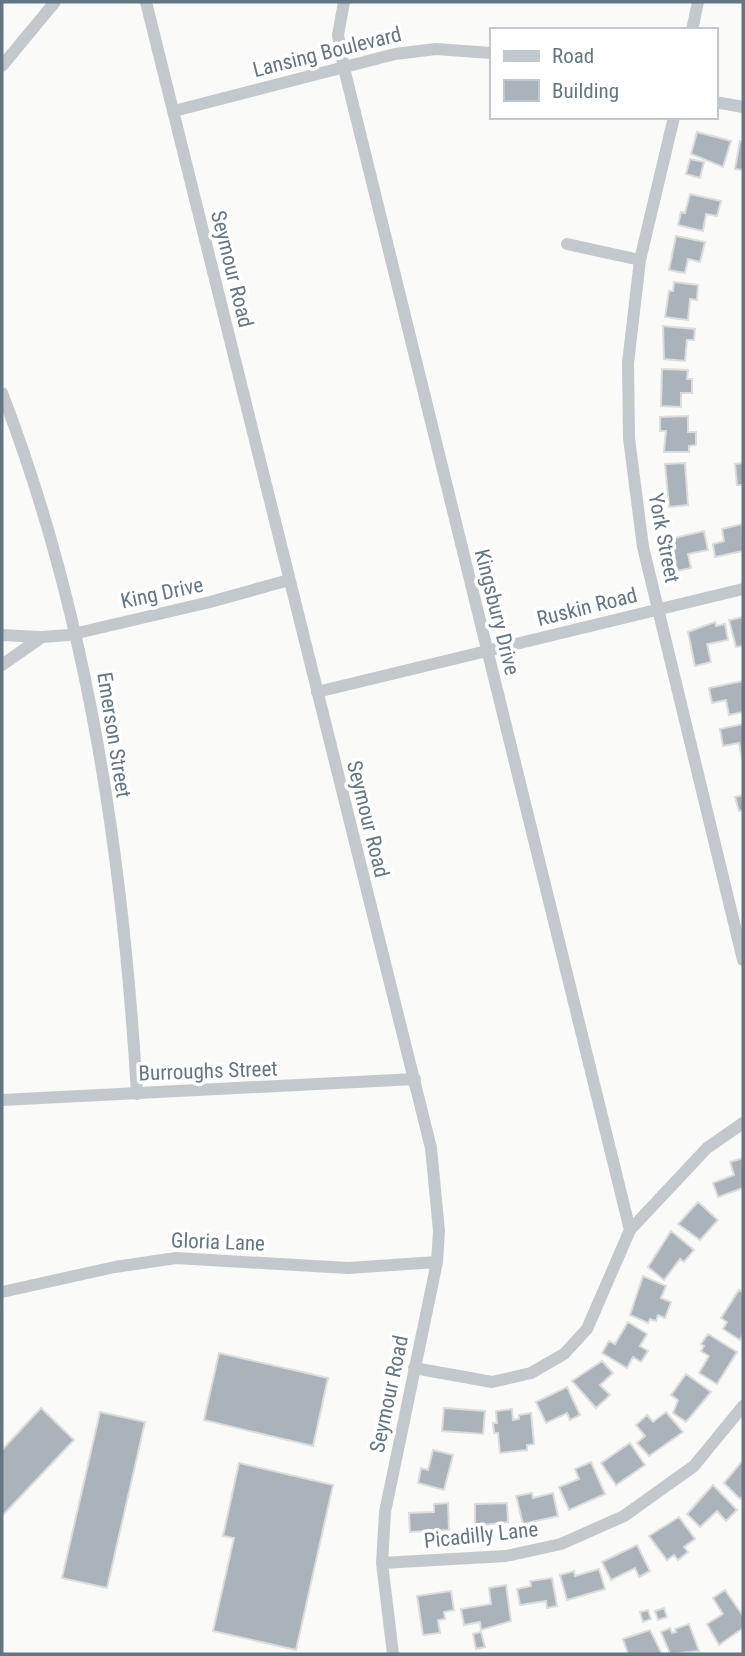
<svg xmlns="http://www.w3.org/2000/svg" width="745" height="1656" font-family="'Roboto Condensed',sans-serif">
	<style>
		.building { fill: #aab3b9; stroke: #dcdcda; stroke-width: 2 }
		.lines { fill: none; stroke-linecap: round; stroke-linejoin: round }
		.minor { stroke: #c3c8cc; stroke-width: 12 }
		.labels { text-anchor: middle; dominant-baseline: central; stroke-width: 7; stroke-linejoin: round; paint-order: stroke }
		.street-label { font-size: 21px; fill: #657683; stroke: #fff }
	</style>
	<rect width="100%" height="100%" fill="#fafaf8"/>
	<!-- building -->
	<path class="building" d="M 697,132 L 731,141 L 723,167 L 691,154 Z
		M 740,141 L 743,142 L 743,170 L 735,169 Z
		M 690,159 L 704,162 L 700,178 L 686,174 Z
		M 690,194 L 721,201 L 717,216 L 706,214 L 703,231 L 678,225 L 681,212 L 685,213 Z
		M 676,236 L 705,242 L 700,262 L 688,259 L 685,273 L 669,270 Z
		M 674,282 L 698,285 L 697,300 L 690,299 L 688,320 L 665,317 L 669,291 L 673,291 Z
		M 663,326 L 695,329 L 694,340 L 687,340 L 685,361 L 664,359 Z
		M 662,369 L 688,370 L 687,379 L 692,379 L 692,393 L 681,393 L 681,407 L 661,406 Z
		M 688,416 L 688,432 L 696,432 L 696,445 L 689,446 L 689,452 L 664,452 L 666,431 L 660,431 L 660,417 Z
		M 685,463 L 688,505 L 669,507 L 665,464 Z
		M 743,463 L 743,485 L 737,485 L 735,464 Z
		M 742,524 L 743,551 L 715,557 L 713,544 L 724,541 L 722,529 Z
		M 704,531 L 708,550 L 688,554 L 691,568 L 677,571 L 670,539 Z
		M 743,617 L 743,646 L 736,647 L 729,620 Z
		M 715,622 L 716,626 L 725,624 L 728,640 L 707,644 L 711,662 L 695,666 L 688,632 Z
		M 743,681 L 743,712 L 729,715 L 726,700 L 712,703 L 709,688 Z
		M 743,724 L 743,758 L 742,758 L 739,743 L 723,746 L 720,729 Z
		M 743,795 L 743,810 L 739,811 L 735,797 Z
		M 743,1158 L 743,1188 L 718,1197 L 713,1183 L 734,1175 L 730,1162 Z
		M 698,1202 L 718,1220 L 700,1240 L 678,1224 Z
		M 671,1231 L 694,1250 L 684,1262 L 680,1259 L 664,1280 L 648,1267 Z
		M 643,1276 L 666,1286 L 661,1298 L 671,1302 L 665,1318 L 658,1315 L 656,1321 L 650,1319 L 648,1323 L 630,1315 Z
		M 739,1290 L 743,1293 L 743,1334 L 740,1340 L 723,1329 L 727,1322 L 721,1318 Z
		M 628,1322 L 647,1334 L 640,1346 L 648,1351 L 641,1362 L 633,1357 L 627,1368 L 602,1353 L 609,1341 L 615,1344 Z
		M 708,1334 L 737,1352 L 717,1384 L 699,1373 L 709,1356 L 701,1351 L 704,1346 L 701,1344 Z
		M 219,1353 L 328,1378 L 313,1446 L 204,1420 Z
		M 602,1361 L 613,1373 L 600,1385 L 610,1395 L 596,1408 L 572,1381 Z
		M 686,1374 L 711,1392 L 686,1422 L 673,1413 L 678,1400 L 671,1395 Z
		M 567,1387 L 580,1415 L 570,1420 L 567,1413 L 546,1423 L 536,1402 Z
		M 41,1408 L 74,1440 L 2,1516 L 2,1450 Z
		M 444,1408 L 485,1411 L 483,1434 L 442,1431 Z
		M 512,1409 L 513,1420 L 519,1419 L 519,1415 L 531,1413 L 534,1444 L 527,1445 L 527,1450 L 500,1453 L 498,1433 L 494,1433 L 493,1423 L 497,1423 L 496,1411 Z
		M 100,1412 L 145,1422 L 107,1588 L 62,1578 Z
		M 666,1412 L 683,1432 L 649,1456 L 637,1443 L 645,1436 L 636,1425 L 647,1415 L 653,1422 Z
		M 630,1443 L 645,1465 L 616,1485 L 601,1463 Z
		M 433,1450 L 453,1455 L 444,1490 L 418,1483 L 421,1468 L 428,1470 Z
		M 743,1460 L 743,1496 L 740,1499 L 724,1483 Z
		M 591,1462 L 605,1494 L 569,1510 L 559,1487 L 579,1479 L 575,1469 Z
		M 239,1463 L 333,1485 L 296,1650 L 213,1631 L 234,1538 L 223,1536 Z
		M 713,1485 L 737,1510 L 726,1521 L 717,1511 L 700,1527 L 687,1514 Z
		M 532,1493 L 533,1498 L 553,1493 L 558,1516 L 523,1524 L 516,1496 Z
		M 448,1503 L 449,1530 L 410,1532 L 409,1513 L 434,1512 L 434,1504 Z
		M 507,1503 L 508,1522 L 475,1526 L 475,1504 Z
		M 679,1517 L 695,1539 L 684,1547 L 688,1552 L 678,1560 L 674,1555 L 667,1560 L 649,1536 Z
		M 637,1545 L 650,1571 L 639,1577 L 635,1568 L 611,1580 L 602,1562 Z
		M 599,1569 L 605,1589 L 567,1600 L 560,1575 L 574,1571 L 575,1576 Z
		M 552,1578 L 557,1606 L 547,1608 L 546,1601 L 520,1605 L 517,1589 L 531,1586 L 530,1581 Z
		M 506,1585 L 511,1621 L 481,1630 L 480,1622 L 464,1625 L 461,1609 L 491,1604 L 489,1588 Z
		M 725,1590 L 743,1616 L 743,1628 L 719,1645 L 707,1624 L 723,1614 L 713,1598 Z
		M 451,1591 L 454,1610 L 444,1612 L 445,1619 L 438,1620 L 440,1633 L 423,1635 L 417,1596 Z
		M 664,1608 L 667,1617 L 658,1620 L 655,1611 Z
		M 648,1610 L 651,1619 L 643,1622 L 640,1612 Z
		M 689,1624 L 699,1651 L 670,1654 L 661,1632 L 670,1628 L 672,1633 L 676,1632 L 675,1629 Z
		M 650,1630 L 662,1654 L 628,1654 L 623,1639 Z
		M 481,1632 L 485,1647 L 476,1649 L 473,1634 Z"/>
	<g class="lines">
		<!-- minor -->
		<path class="minor" d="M 146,2 L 431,1148 L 439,1231 L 437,1262 L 385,1512 L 382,1563 L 393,1654
			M 344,2 L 338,35 L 344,68 L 630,1230
			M 692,30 L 698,2
			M 2,66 L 55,2
			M 715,102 L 743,107
			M 174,111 L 395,54 L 436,49 L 491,53
			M 674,117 L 640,260 L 628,363 L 629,438 L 643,547 L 743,960
			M 567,244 L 640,260
			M 2,393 C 88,616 123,856 137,1094
			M 2,635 L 40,637
			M 2,665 L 42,637 L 69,635 L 210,602 L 289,580
			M 317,692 L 743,589
			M 2,1100 L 415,1079
			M 2,1292 L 115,1267 L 176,1258 L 348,1268 L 437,1262
			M 414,1368 L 492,1382 L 531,1373 L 564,1354 L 587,1329 L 630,1230 L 707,1148 L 743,1123
			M 382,1563 L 506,1556 L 561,1544 L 624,1516 L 694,1466 L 743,1406"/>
	</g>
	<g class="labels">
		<!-- street labels -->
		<g class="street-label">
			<text transform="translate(327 52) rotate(-14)">Lansing Boulevard</text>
			<text transform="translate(232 269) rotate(76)">Seymour Road</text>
			<text transform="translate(664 538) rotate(79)">York Street</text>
			<text transform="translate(162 593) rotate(-12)">King Drive</text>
			<text transform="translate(587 607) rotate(-14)">Ruskin Road</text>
			<text transform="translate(497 612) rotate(76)">Kingsbury Drive</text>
			<text transform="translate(114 735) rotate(81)">Emerson Street</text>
			<text transform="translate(368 819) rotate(76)">Seymour Road</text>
			<text transform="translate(208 1071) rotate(-2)">Burroughs Street</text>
			<text transform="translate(218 1242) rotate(2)">Gloria Lane</text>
			<text transform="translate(389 1394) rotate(-78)">Seymour Road</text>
			<text transform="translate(481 1535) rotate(-6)">Picadilly Lane</text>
		</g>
	</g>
	<!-- border -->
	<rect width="745" height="1656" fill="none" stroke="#657683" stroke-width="7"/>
	<!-- legend -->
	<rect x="490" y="28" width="228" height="91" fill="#ffffff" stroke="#c1c8cd" stroke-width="2"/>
	<rect x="504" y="51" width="35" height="10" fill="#c3c8cc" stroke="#c1c8cd" stroke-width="2"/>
	<text x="552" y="63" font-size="21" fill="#657683">Road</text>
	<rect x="504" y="80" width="35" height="21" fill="#aab3b9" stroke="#c1c8cd" stroke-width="2"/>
	<text x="552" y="98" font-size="21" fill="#657683">Building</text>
</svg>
